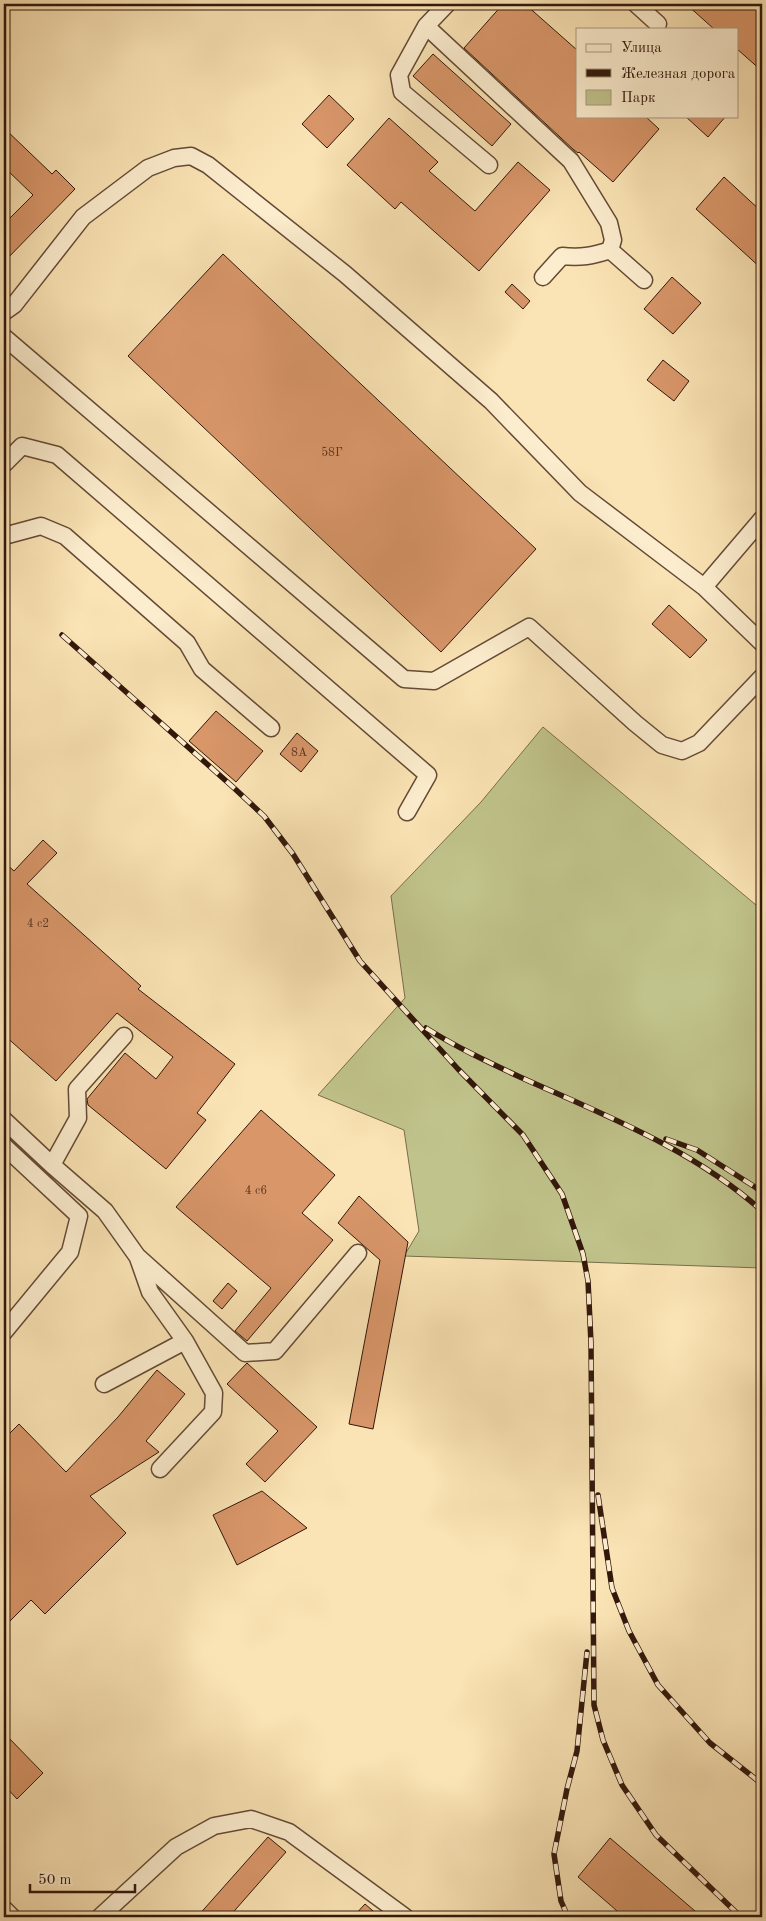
<svg xmlns="http://www.w3.org/2000/svg" width="766" height="1921" font-family="'Old Standard TT',serif">
	<style>
		.green { fill: #c0c38b; stroke: #796d4b }
		.building { fill: #d89669; stroke: #32170b }
		.lines { fill: none; stroke-linecap: round; stroke-linejoin: round }
		.minor-casing { stroke: #644a35; stroke-width: 19 }
		.minor { stroke: #fcedce; stroke-width: 16 }
		.rail-casing { stroke: #32170b; stroke-width: 5.5 }
		.rail { stroke: #fcedce; stroke-width: 4; stroke-dasharray: 11; stroke-linecap: butt }
		.labels { text-anchor: middle; dominant-baseline: central; stroke-width: 4; stroke-linejoin: round; paint-order: stroke }
		.number-label { font-size: 12px; fill: #5c3722 }
	</style>
	<rect width="100%" height="100%" fill="#fae3b4"/>
	<filter id="stains"><feTurbulence type="fractalNoise" baseFrequency=".004" numOctaves="4"/><feColorMatrix values="0 0 0 0 .2 0 0 0 0 .09 0 0 0 0 .02 0 0 0 .5 -.17"/></filter>
	<radialGradient id="worn" r=".72"><stop offset=".6" stop-color="#630" stop-opacity="0"/><stop offset="1" stop-color="#630" stop-opacity=".3"/></radialGradient>
	<!-- green -->
	<path class="green" d="M 543,727 L 762,910 L 762,1268 L 404,1256 L 419,1231 L 404,1130 L 318,1095 L 405,998 L 391,896 L 481,802 Z"/>
	<!-- building -->
	<path class="building" d="M 503,4 L 525,4 L 577,50 L 577,116 L 645,116 L 659,129 L 613,182 L 579,152 L 578,153 L 574,150 L 464,48 Z
		M 686,4 L 752,4 L 762,13 L 762,71 L 737,49 L 737,29 L 714,29 Z
		M 433,54 L 511,124 L 492,146 L 413,76 Z
		M 329,95 L 354,119 L 327,148 L 302,124 Z
		M 685,116 L 726,116 L 708,137 Z
		M 389,118 L 438,162 L 429,171 L 475,211 L 518,162 L 550,190 L 479,271 L 401,202 L 395,209 L 347,165 Z
		M 4,128 L 52,174 L 56,170 L 75,189 L 4,262 L 4,224 L 33,195 L 4,167 Z
		M 724,177 L 762,212 L 762,269 L 696,209 Z
		M 223,254 L 536,549 L 441,652 L 128,356 Z
		M 672,277 L 701,303 L 673,334 L 644,309 Z
		M 512,284 L 530,301 L 523,309 L 505,292 Z
		M 663,360 L 689,381 L 674,401 L 647,380 Z
		M 669,605 L 707,640 L 690,658 L 652,624 Z
		M 216,711 L 263,751 L 236,782 L 189,741 Z
		M 297,733 L 318,751 L 301,772 L 280,754 Z
		M 43,840 L 57,853 L 27,884 L 141,986 L 138,989 L 235,1064 L 197,1113 L 206,1120 L 166,1169 L 88,1105 L 87,1099 L 125,1053 L 156,1079 L 173,1057 L 117,1013 L 56,1081 L 4,1035 L 4,862 L 14,871 Z
		M 261,1110 L 335,1175 L 302,1213 L 333,1240 L 247,1341 L 235,1331 L 271,1288 L 176,1207 Z
		M 359,1196 L 408,1242 L 373,1429 L 349,1424 L 380,1260 L 338,1223 Z
		M 228,1283 L 237,1291 L 222,1309 L 213,1301 Z
		M 247,1363 L 317,1427 L 265,1482 L 246,1464 L 278,1431 L 227,1384 Z
		M 157,1370 L 185,1394 L 146,1441 L 159,1452 L 90,1496 L 126,1533 L 45,1614 L 31,1600 L 4,1627 L 4,1439 L 19,1424 L 66,1472 L 118,1417 Z
		M 262,1491 L 307,1528 L 237,1565 L 213,1515 Z
		M 4,1733 L 43,1773 L 17,1799 L 4,1785 Z
		M 268,1837 L 286,1852 L 229,1917 L 197,1917 Z
		M 610,1838 L 702,1917 L 624,1917 L 578,1877 Z
		M 365,1904 L 380,1917 L 353,1917 Z"/>
	<g class="lines">
		<defs>
			<path id="minor" d="M 447,4 L 426,26 L 399,75 L 402,92 L 489,165
				M 636,4 L 658,24
				M 426,26 L 571,161 L 609,223 L 613,240 L 610,250 C 593,256 580,258 562,256 L 543,277
				M 610,250 L 644,280
				M 4,312 L 14,305 L 83,217 L 148,168 L 174,158 L 191,156 L 208,165 L 345,274 L 491,401 L 580,493 L 704,587 L 762,643
				M 4,337 L 404,679 L 434,681 L 529,627 L 635,723 L 662,745 L 682,751 L 699,743 L 762,677
				M 4,464 L 22,446 L 57,455 L 428,775 L 407,812
				M 4,536 L 41,526 L 65,536 L 187,643 L 202,669 L 271,728
				M 704,587 L 762,519
				M 4,1120 L 52,1165 L 105,1211 L 137,1256 L 245,1353 L 275,1351 L 358,1253
				M 4,1146 L 79,1216 L 70,1252 L 4,1332
				M 52,1165 L 78,1118 L 77,1089 L 124,1036
				M 104,1384 L 185,1341 L 150,1292 L 138,1258
				M 160,1469 L 213,1412 L 214,1393 L 185,1341
				M 4,1909 L 12,1917
				M 100,1917 L 176,1847 L 214,1826 L 251,1819 L 289,1832 L 405,1917"/>
		</defs>
		<!-- minor casing -->
		<use href="#minor" class="minor-casing"/>
		<!-- minor -->
		<use href="#minor" class="minor"/>
		<defs>
			<path id="rail" d="M 62,635 L 234,788 L 264,816 L 293,854 L 360,961 L 458,1069 L 523,1135 L 562,1194 L 583,1254 L 588,1281 L 591,1343 L 594,1705 L 603,1740 L 622,1785 L 656,1835 L 741,1917
				M 426,1028 C 456,1047 488,1062 520,1077 C 604,1115 693,1149 762,1211
				M 666,1139 L 697,1150 L 755,1187 L 762,1193
				M 598,1495 L 612,1588 L 629,1631 L 658,1685 L 710,1743 L 762,1784
				M 568,1917 L 561,1901 L 554,1854 L 567,1789 L 577,1751 L 587,1652"/>
		</defs>
		<!-- rail casing -->
		<use href="#rail" class="rail-casing"/>
		<!-- rail -->
		<use href="#rail" class="rail"/>
	</g>
	<g class="labels">
		<!-- number labels -->
		<g class="number-label">
			<text x="332" y="453">58Г</text>
			<text x="299" y="753">8А</text>
			<text x="38" y="924">4 с2</text>
			<text x="256" y="1191">4 с6</text>
		</g>
	</g>
	<!-- margin -->
	<rect width="766" height="1921" fill="none" stroke="#fae3b4" stroke-width="20"/>
	<rect x="5" y="5" width="756" height="1911" fill="none" stroke="#32170b" stroke-width="2.5"/>
	<rect x="10" y="10" width="746" height="1901" fill="none" stroke="#32170b"/>
	<!-- legend -->
	<rect x="576" y="28" width="162" height="90" fill="#fcedce" stroke="#ab9780"/>
	<rect x="586" y="44" width="25" height="8" fill="#fcedce" stroke="#ab9780"/>
	<text x="621" y="52" font-size="15" fill="#32170b">Улица</text>
	<rect x="586" y="69" width="25" height="8" fill="#32170b" stroke="#ab9780"/>
	<text x="621" y="78" font-size="15" fill="#32170b">Железная дорога</text>
	<rect x="586" y="90" width="25" height="15" fill="#c0c38b" stroke="#ab9780"/>
	<text x="621" y="102" font-size="15" fill="#32170b">Парк</text>
	<!-- scale -->
	<path d="M30 1884v8h105v-8" fill="none" stroke="#32170b" stroke-width="2.5"/>
	<text x="38" y="1884" font-size="15" fill="#32170b" stroke="#fcedce" stroke-width="4" paint-order="stroke">50 m</text>
	<rect width="100%" height="100%" filter="url(#stains)"/>
	<rect width="100%" height="100%" fill="url(#worn)"/>
</svg>
